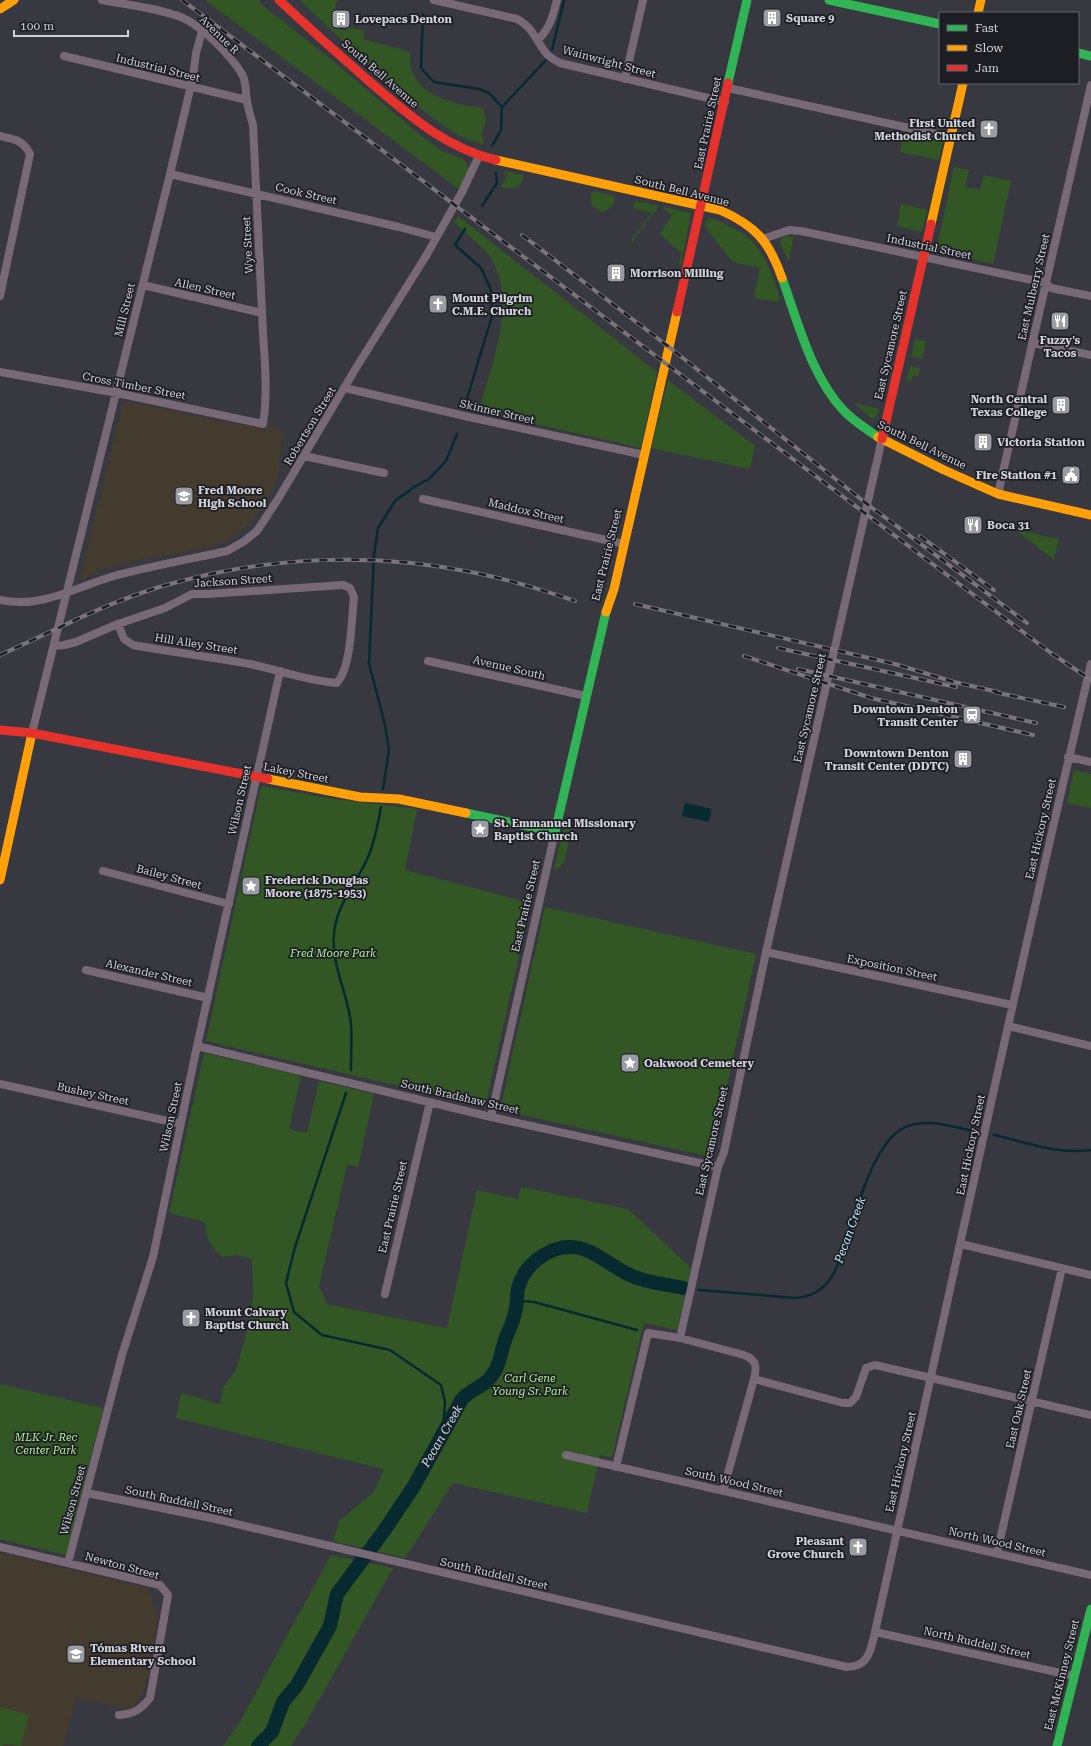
<svg xmlns="http://www.w3.org/2000/svg" width="1091" height="1746" font-family="'Roboto Serif',serif">
	<style>
		.education { fill: #443b2f }
		.green { fill: #325725 }
		.water { fill: #072930 }
		.lines { fill: none; stroke-linecap: round; stroke-linejoin: round }
		.stream { stroke: #072930; stroke-width: 2.5 }
		.river { stroke: #072930; stroke-width: 14 }
		.street { stroke: #776975; stroke-width: 8 }
		.fast { stroke: #30b455; stroke-width: 9 }
		.slow { stroke: #ff9f0a; stroke-width: 9 }
		.jam { stroke: #e5322d; stroke-width: 9 }
		.rail-casing { stroke: #7a747c; stroke-width: 4 }
		.rail { stroke: #1d1d24; stroke-width: 2.5; stroke-dasharray: 8; stroke-linecap: butt }
		.labels { text-anchor: middle; dominant-baseline: central; stroke-width: 3.5; stroke-linejoin: round; paint-order: stroke }
		.poi-label { font-size: 11px; font-weight: bold; fill: #d1d1da; stroke: #1d1d24; text-anchor: start }
		.street-label { font-size: 11px; fill: #d1d1da; stroke: #1d1d24 }
		.park-label { font-size: 11px; font-style: italic; fill: #adef97; stroke: #1d1d24 }
		.water-label { font-size: 12px; font-style: italic; fill: #b8ebf6; stroke: #1d1d24 }
	</style>
	<rect width="100%" height="100%" fill="#383840"/>
	<!-- education -->
	<path class="education" d="M 123,401 L 266,430 L 269,422 L 284,433 L 276,483 L 261,509 L 249,524 L 229,540 L 207,548 L 139,560 L 102,569 L 80,581 Z
		M 0,1553 L 149,1588 L 158,1619 L 145,1689 L 131,1710 L 76,1697 L 63,1746 L 0,1746 Z"/>
	<!-- green -->
	<path class="green" d="M 205,0 L 259,0 L 261,4 L 333,61 L 419,134 L 442,151 L 463,159 L 469,168 L 460,190 Z
		M 300,0 L 337,0 L 331,27 L 347,31 L 348,27 L 365,31 L 363,39 L 410,52 C 410,58 410,65 412,70 C 419,92 442,100 463,105 C 470,107 477,105 483,109 L 486,120 L 481,135 L 484,140 L 483,144 C 452,138 421,108 397,88 C 363,60 331,31 300,0 Z
		M 904,131 L 943,139 L 939,160 L 900,152 Z
		M 954,167 L 969,170 L 965,187 L 980,190 L 984,175 L 1011,181 L 993,264 L 936,251 Z
		M 505,171 L 523,175 L 523,181 L 516,188 L 503,188 L 501,187 L 508,174 L 504,173 Z
		M 594,191 L 614,196 C 617,204 609,210 602,212 L 594,207 L 591,203 L 591,193 Z
		M 635,201 L 637,201 L 691,213 L 681,266 L 679,264 L 681,253 L 660,234 L 672,215 L 660,206 L 657,207 L 657,211 L 654,212 L 653,215 L 651,216 L 650,219 L 647,220 L 643,228 L 641,229 L 640,232 L 637,234 L 633,242 L 631,240 L 652,213 L 633,208 Z
		M 901,204 L 927,210 L 922,232 L 897,226 Z
		M 458,216 L 657,372 L 641,448 L 479,411 C 491,365 521,296 487,253 C 477,242 464,232 454,222 Z
		M 709,218 C 716,219 721,222 727,225 C 761,240 769,265 780,298 L 778,302 L 755,298 L 754,296 L 760,268 L 733,262 L 705,227 L 706,221 Z
		M 789,236 L 793,237 L 789,262 L 780,243 L 781,238 Z
		M 915,339 L 926,341 L 922,359 L 911,357 Z
		M 910,366 L 920,368 L 918,376 L 913,375 L 911,381 L 906,380 Z
		M 668,380 L 755,446 L 750,469 L 651,448 Z
		M 854,403 L 879,409 L 878,414 L 873,419 L 871,418 Z
		M 1017,530 L 1059,539 L 1054,560 L 1017,531 Z
		M 1074,770 L 1091,774 L 1091,808 L 1067,803 Z
		M 261,786 L 326,798 L 417,809 L 405,870 L 531,903 L 486,1103 L 481,1105 L 206,1041 Z
		M 564,826 L 572,828 L 564,862 L 558,869 L 554,868 Z
		M 545,907 L 756,954 L 711,1157 L 500,1110 Z
		M 204,1053 L 301,1076 L 289,1129 L 307,1133 L 319,1081 L 374,1094 L 358,1167 L 347,1165 L 319,1286 L 327,1304 L 447,1328 L 477,1190 L 518,1199 L 521,1187 L 628,1209 L 691,1268 L 677,1330 L 644,1323 L 612,1457 L 600,1455 L 587,1513 L 453,1483 L 405,1558 L 333,1541 L 339,1521 L 374,1492 L 383,1472 L 383,1469 L 176,1418 L 181,1393 L 220,1404 L 223,1388 L 236,1370 L 249,1325 L 253,1296 L 252,1259 L 238,1255 L 222,1257 C 210,1246 206,1238 205,1222 L 169,1213 Z
		M 0,1384 L 103,1408 L 66,1555 L 0,1539 Z
		M 331,1555 L 393,1568 L 306,1723 L 291,1746 L 223,1746 L 241,1720 Z
		M 0,1707 L 29,1715 L 21,1746 L 4,1744 L 3,1746 L 0,1746 Z"/>
	<!-- water -->
	<path class="water" d="M 685,803 L 712,809 L 709,822 L 682,816 Z"/>
	<g class="lines">
		<!-- stream -->
		<path class="stream" d="M 423,14 L 421,68 L 434,82 L 479,89 L 489,93 L 502,107 L 501,130 L 492,146
			M 552,50 L 564,0
			M 502,107 L 546,60
			M 482,206 L 497,183 L 496,173
			M 465,229 L 455,245 L 481,268 L 491,290 L 492,316 L 465,405
			M 383,789 L 389,750 L 385,725 L 369,663 L 374,555 L 378,528 L 395,501 L 414,487 L 429,479 L 446,461 L 457,434
			M 351,1070 C 351,1055 352,1039 351,1024 C 348,994 331,965 334,934 C 336,905 357,883 368,857 C 375,841 378,824 381,807
			M 346,1093 L 295,1247 L 286,1283 L 294,1312 L 322,1335 L 390,1350 L 441,1385 L 445,1402 L 443,1433
			M 994,1135 C 1026,1142 1057,1155 1091,1150
			M 699,1290 L 796,1298 C 833,1295 840,1261 849,1232 C 859,1202 877,1133 911,1125 C 935,1119 953,1128 975,1131
			M 517,1304 L 522,1301 L 534,1302 L 637,1330"/>
		<!-- river -->
		<path class="river" d="M 258,1746 L 272,1732 L 283,1702 L 297,1685 L 330,1626 L 337,1594 L 384,1531 L 414,1486 L 462,1399 C 475,1386 486,1388 496,1369 C 501,1359 502,1346 507,1335 C 510,1327 514,1320 515,1312 C 518,1303 516,1293 519,1285 C 527,1261 554,1243 579,1248 C 595,1251 614,1268 630,1275 C 646,1283 665,1284 683,1288"/>
		<!-- street -->
		<path class="street" d="M 434,0 L 517,19 C 533,27 536,41 546,53 C 550,58 555,60 560,63 L 725,102
			M 538,40 C 550,28 553,16 557,0
			M 64,56 L 247,100
			M 625,79 L 643,0
			M 728,88 L 950,137
			M 0,136 C 14,139 23,140 30,154 L 0,296
			M 170,174 L 399,227 L 436,237
			M 763,239 L 789,230 L 801,231 L 1046,283 L 1051,288 L 1091,296
			M 143,285 L 262,313
			M 1033,343 L 1091,355
			M 0,372 L 117,393 L 263,424 C 269,386 263,349 262,311 C 259,249 256,187 253,125 C 251,117 248,109 247,101 C 245,92 247,83 242,74 C 231,56 202,26 183,18 C 158,8 128,5 102,0
			M 345,388 L 469,417 L 644,455
			M 304,456 L 384,473
			M 998,494 L 1091,85
			M 423,499 L 624,544
			M 0,600 C 41,609 76,587 114,576 C 151,566 190,559 227,551 L 243,542 L 257,531 L 278,499 L 356,368 L 426,256 L 462,192 L 479,156
			M 54,646 L 64,645 L 76,642 L 118,624 L 165,608 L 192,594 L 208,594 L 343,585 L 350,588 L 354,597 C 351,621 352,665 337,683 C 307,681 279,670 250,664 C 212,657 172,652 133,645 L 124,639 L 118,624
			M 428,661 L 586,696
			M 32,733 L 170,174 L 193,77 L 196,53 L 202,31
			M 1068,757 L 1091,762
			M 103,871 L 229,904
			M 766,952 L 1012,1005
			M 86,970 L 208,998
			M 1008,1026 L 1091,1046
			M 197,1046 L 491,1117 L 718,1167
			M 0,1084 L 181,1124
			M 491,1117 L 555,832
			M 961,1244 L 1091,1275
			M 385,1294 L 430,1102
			M 680,1338 L 718,1167 L 724,1152 L 766,952 L 882,439
			M 754,1379 L 843,1403 L 850,1403 L 856,1397 L 866,1368 L 875,1365 L 1091,1415
			M 566,1455 L 1091,1575
			M 616,1467 L 648,1333 L 680,1338 L 744,1355 C 757,1360 757,1367 754,1379 L 723,1491
			M 87,1493 L 211,1518 L 847,1667 C 869,1667 871,1649 875,1632 C 946,1309 1015,986 1091,664
			M 0,1547 L 160,1585 L 168,1595 L 150,1698 C 140,1710 134,1714 119,1715
			M 997,1553 L 1062,1268
			M 68,1563 L 122,1355 L 153,1257 L 197,1046 L 280,671
			M 875,1632 L 1074,1676"/>
		<!-- fast -->
		<path class="fast" d="M 829,0 L 940,24
			M 1078,53 L 1091,56
			M 728,83 L 747,0
			M 782,278 C 798,322 811,376 844,411 C 854,421 866,429 878,437
			M 466,813 L 555,832 L 606,612
			M 1057,1746 L 1091,1609"/>
		<!-- slow -->
		<path class="slow" d="M 0,9 L 14,0
			M 978,13 L 981,0
			M 496,160 L 720,210 C 756,226 769,241 782,278
			M 931,224 L 963,83
			M 878,437 L 944,470 L 998,494 L 1091,515
			M 606,612 L 614,589 L 677,312
			M 268,779 L 360,797 L 399,799 L 466,813
			M 0,880 L 32,733"/>
		<!-- jam -->
		<path class="jam" d="M 279,0 C 309,28 339,55 370,82 C 409,115 445,148 496,160
			M 677,312 L 728,83
			M 882,439 L 931,224
			M 0,730 L 32,733 L 268,779"/>
		<defs>
			<path id="rail" d="M 182,0 L 1051,653 L 1091,680
				M 522,235 L 669,347 L 867,504 L 1027,623
				M 920,536 L 994,590
				M 635,604 L 895,664 L 954,682 L 998,692
				M 778,648 L 956,687
				M 0,655 C 56,630 111,600 170,584 C 269,556 376,552 476,573 C 510,580 543,590 575,601
				M 744,656 L 871,698 L 1033,735
				M 798,669 L 1036,723
				M 994,692 L 1064,707"/>
		</defs>
		<!-- rail casing -->
		<use href="#rail" class="rail-casing"/>
		<!-- rail -->
		<use href="#rail" class="rail"/>
	</g>
	<!-- icons -->
	<defs>
		<symbol id="building-square" viewBox="-11 -11 22 22"><rect x="-9" y="-9" width="18" height="18" rx="4" fill="#9b9ba4" stroke="#1d1d24"/><path d="M-4-6H4V6H1V3H-1V6H-4ZM-2.5-4.3h1.7v1.8h-1.7ZM.8-4.3h1.7v1.8H.8ZM-2.5-1h1.7V.8h-1.7ZM.8-1h1.7V.8H.8Z" fill="#fff"/></symbol>
		<symbol id="church-square" viewBox="-11 -11 22 22"><rect x="-9" y="-9" width="18" height="18" rx="4" fill="#9b9ba4" stroke="#1d1d24"/><path d="M-1.2-6h2.4v3.5h3.3v2.4h-3.3V6h-2.4V-.1h-3.3v-2.4h3.3Z" fill="#fff"/></symbol>
		<symbol id="restaurant-square" viewBox="-11 -11 22 22"><rect x="-9" y="-9" width="18" height="18" rx="4" fill="#9b9ba4" stroke="#1d1d24"/><path d="M-5-6h1v4h1v-4h1v4h1v-4h1v5L-1.5 .5V6h-2V.5L-5-1ZM5-6V6H3V1.5H1.5Q1.5-4 5-6Z" fill="#fff"/></symbol>
		<symbol id="civic-square" viewBox="-11 -11 22 22"><rect x="-9" y="-9" width="18" height="18" rx="4" fill="#9b9ba4" stroke="#1d1d24"/><path d="M-.6-6.5H3V-4.5H.6V-3L4-1V1h2V6H-6V1h2V-1L-.6-3ZM-1.2 2.5V6h2.4V2.5Z" fill="#fff"/></symbol>
		<symbol id="school-square" viewBox="-11 -11 22 22"><rect x="-9" y="-9" width="18" height="18" rx="4" fill="#9b9ba4" stroke="#1d1d24"/><path d="M0-5L7-2L0 1L-7-2ZM-4 1L0 2.5L4 1V4Q0 6-4 4Z" fill="#fff"/></symbol>
		<symbol id="station-square" viewBox="-11 -11 22 22"><rect x="-9" y="-9" width="18" height="18" rx="4" fill="#9b9ba4" stroke="#1d1d24"/><path d="M-3-6H3Q5-6 5-4V2Q5 4 3 4L4.5 6H3L1.5 4h-3L-3 6H-4.5L-3 4Q-5 4-5 2V-4Q-5-6-3-6ZM-3.5-4v3h7v-3ZM-3.5 1v1.5H-2V1ZM2 1v1.5H3.5V1Z" fill="#fff"/></symbol>
		<symbol id="sight-square" viewBox="-11 -11 22 22"><rect x="-9" y="-9" width="18" height="18" rx="4" fill="#9b9ba4" stroke="#1d1d24"/><path d="M0-6L1.8-2.2L6-1.7L2.9 1.2L3.7 5.4L0 3.3L-3.7 5.4L-2.9 1.2L-6-1.7L-1.8-2.2Z" fill="#fff"/></symbol>
	</defs>
	<g fill-rule="evenodd">
		<use href="#building-square" x="761" y="7" width="22" height="22"/>
		<use href="#building-square" x="330" y="8" width="22" height="22"/>
		<use href="#church-square" x="978" y="118" width="22" height="22"/>
		<use href="#building-square" x="605" y="262" width="22" height="22"/>
		<use href="#church-square" x="427" y="293" width="22" height="22"/>
		<use href="#restaurant-square" x="1049" y="310" width="22" height="22"/>
		<use href="#building-square" x="1050" y="394" width="22" height="22"/>
		<use href="#building-square" x="972" y="431" width="22" height="22"/>
		<use href="#civic-square" x="1060" y="464" width="22" height="22"/>
		<use href="#school-square" x="173" y="485" width="22" height="22"/>
		<use href="#restaurant-square" x="962" y="514" width="22" height="22"/>
		<use href="#station-square" x="961" y="704" width="22" height="22"/>
		<use href="#building-square" x="952" y="748" width="22" height="22"/>
		<use href="#sight-square" x="469" y="818" width="22" height="22"/>
		<use href="#sight-square" x="240" y="875" width="22" height="22"/>
		<use href="#sight-square" x="619" y="1052" width="22" height="22"/>
		<use href="#church-square" x="180" y="1307" width="22" height="22"/>
		<use href="#church-square" x="847" y="1536" width="22" height="22"/>
		<use href="#school-square" x="65" y="1643" width="22" height="22"/>
	</g>
	<g class="labels">
		<!-- poi labels -->
		<g class="poi-label">
			<text x="786" y="18">Square 9</text>
			<text x="355" y="19">Lovepacs Denton</text>
			<text x="975" y="123" text-anchor="end">First United<tspan x="975" dy="13">Methodist Church</tspan></text>
			<text x="630" y="273">Morrison Milling</text>
			<text x="452" y="298">Mount Pilgrim<tspan x="452" dy="13">C.M.E. Church</tspan></text>
			<text x="1060" y="340" text-anchor="middle">Fuzzy's<tspan x="1060" dy="13">Tacos</tspan></text>
			<text x="1047" y="399" text-anchor="end">North Central<tspan x="1047" dy="13">Texas College</tspan></text>
			<text x="997" y="442">Victoria Station</text>
			<text x="1057" y="475" text-anchor="end">Fire Station #1</text>
			<text x="198" y="490">Fred Moore<tspan x="198" dy="13">High School</tspan></text>
			<text x="987" y="525">Boca 31</text>
			<text x="958" y="709" text-anchor="end">Downtown Denton<tspan x="958" dy="13">Transit Center</tspan></text>
			<text x="949" y="753" text-anchor="end">Downtown Denton<tspan x="949" dy="13">Transit Center (DDTC)</tspan></text>
			<text x="494" y="823">St. Emmanuel Missionary<tspan x="494" dy="13">Baptist Church</tspan></text>
			<text x="265" y="880">Frederick Douglas<tspan x="265" dy="13">Moore (1875-1953)</tspan></text>
			<text x="644" y="1063">Oakwood Cemetery</text>
			<text x="205" y="1312">Mount Calvary<tspan x="205" dy="13">Baptist Church</tspan></text>
			<text x="844" y="1541" text-anchor="end">Pleasant<tspan x="844" dy="13">Grove Church</tspan></text>
			<text x="90" y="1648">Tómas Rivera<tspan x="90" dy="13">Elementary School</tspan></text>
		</g>
		<!-- street labels -->
		<g class="street-label">
			<text transform="translate(219 35) rotate(44)">Avenue R</text>
			<text transform="translate(609 62) rotate(15)">Wainwright Street</text>
			<text transform="translate(158 68) rotate(14)">Industrial Street</text>
			<text transform="translate(380 74) rotate(41)">South Bell Avenue</text>
			<text transform="translate(708 123) rotate(-78)">East Prairie Street</text>
			<text transform="translate(682 191) rotate(14)">South Bell Avenue</text>
			<text transform="translate(306 194) rotate(13)">Cook Street</text>
			<text transform="translate(248 245) rotate(-93)">Wye Street</text>
			<text transform="translate(929 247) rotate(12)">Industrial Street</text>
			<text transform="translate(1034 287) rotate(-77)">East Mulberry Street</text>
			<text transform="translate(205 289) rotate(13)">Allen Street</text>
			<text transform="translate(125 310) rotate(-76)">Mill Street</text>
			<text transform="translate(891 345) rotate(-77)">East Sycamore Street</text>
			<text transform="translate(134 386) rotate(11)">Cross Timber Street</text>
			<text transform="translate(497 412) rotate(13)">Skinner Street</text>
			<text transform="translate(310 426) rotate(-59)">Robertson Street</text>
			<text transform="translate(922 445) rotate(26)">South Bell Avenue</text>
			<text transform="translate(526 511) rotate(13)">Maddox Street</text>
			<text transform="translate(607 555) rotate(-76)">East Prairie Street</text>
			<text transform="translate(233 581) rotate(-4)">Jackson Street</text>
			<text transform="translate(196 644) rotate(9)">Hill Alley Street</text>
			<text transform="translate(509 668) rotate(13)">Avenue South</text>
			<text transform="translate(810 708) rotate(-77)">East Sycamore Street</text>
			<text transform="translate(296 773) rotate(11)">Lakey Street</text>
			<text transform="translate(240 800) rotate(-77)">Wilson Street</text>
			<text transform="translate(1041 829) rotate(-77)">East Hickory Street</text>
			<text transform="translate(169 877) rotate(15)">Bailey Street</text>
			<text transform="translate(526 906) rotate(-77)">East Prairie Street</text>
			<text transform="translate(892 968) rotate(12)">Exposition Street</text>
			<text transform="translate(149 973) rotate(13)">Alexander Street</text>
			<text transform="translate(93 1094) rotate(12)">Bushey Street</text>
			<text transform="translate(460 1097) rotate(13)">South Bradshaw Street</text>
			<text transform="translate(171 1117) rotate(-78)">Wilson Street</text>
			<text transform="translate(712 1141) rotate(-77)">East Sycamore Street</text>
			<text transform="translate(971 1145) rotate(-78)">East Hickory Street</text>
			<text transform="translate(393 1207) rotate(-77)">East Prairie Street</text>
			<text transform="translate(1019 1409) rotate(-77)">East Oak Street</text>
			<text transform="translate(901 1462) rotate(-77)">East Hickory Street</text>
			<text transform="translate(734 1482) rotate(13)">South Wood Street</text>
			<text transform="translate(73 1500) rotate(-75)">Wilson Street</text>
			<text transform="translate(179 1501) rotate(12)">South Ruddell Street</text>
			<text transform="translate(997 1542) rotate(13)">North Wood Street</text>
			<text transform="translate(122 1566) rotate(15)">Newton Street</text>
			<text transform="translate(494 1574) rotate(13)">South Ruddell Street</text>
			<text transform="translate(977 1643) rotate(13)">North Ruddell Street</text>
			<text transform="translate(1062 1675) rotate(-76)">East McKinney Street</text>
		</g>
		<!-- park labels -->
		<g class="park-label">
			<text x="333" y="953">Fred Moore Park</text>
			<text x="530" y="1378">Carl Gene<tspan x="530" dy="13">Young Sr. Park</tspan></text>
			<text x="46" y="1437">MLK Jr. Rec<tspan x="46" dy="13">Center Park</tspan></text>
		</g>
		<!-- water labels -->
		<g class="water-label">
			<text transform="translate(850 1230) rotate(-70)">Pecan Creek</text>
			<text transform="translate(442 1436) rotate(-60)">Pecan Creek</text>
		</g>
	</g>
	<!-- legend -->
	<rect x="939" y="12" width="140" height="72" fill="#1d1d24" stroke="#65656d"/>
	<rect x="947" y="25" width="20" height="6" fill="#30b455" stroke="#65656d"/>
	<text x="975" y="32" font-size="12" fill="#d1d1da">Fast</text>
	<rect x="947" y="45" width="20" height="6" fill="#ff9f0a" stroke="#65656d"/>
	<text x="975" y="52" font-size="12" fill="#d1d1da">Slow</text>
	<rect x="947" y="65" width="20" height="6" fill="#e5322d" stroke="#65656d"/>
	<text x="975" y="72" font-size="12" fill="#d1d1da">Jam</text>
	<!-- scale -->
	<path d="M14 30v6h114v-6" fill="none" stroke="#d1d1da" stroke-width="2"/>
	<text x="20" y="30" font-size="12" fill="#d1d1da" stroke="#1d1d24" stroke-width="3" paint-order="stroke">100 m</text>
</svg>
